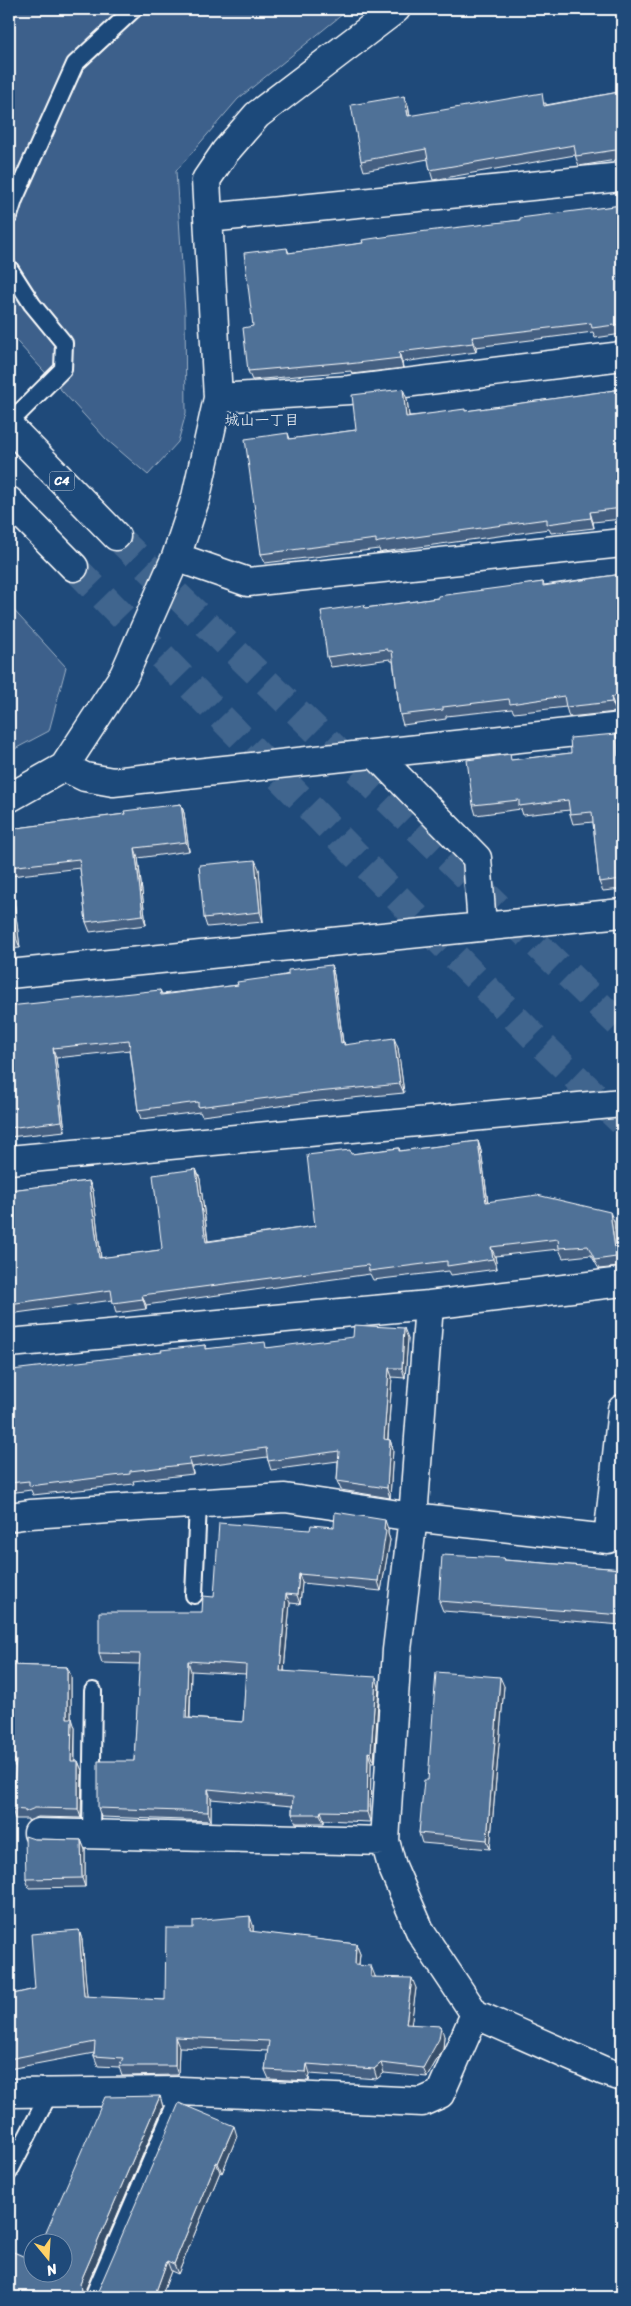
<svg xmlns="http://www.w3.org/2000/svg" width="631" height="2306" font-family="Sriracha,'Klee One',sans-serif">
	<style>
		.green { fill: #3c618b; stroke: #9eb0c5 }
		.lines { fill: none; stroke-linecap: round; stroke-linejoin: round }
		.highway-tunnel { stroke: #41658e; stroke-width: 28; stroke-dasharray: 28 14; stroke-linecap: butt }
		.lane-casing { stroke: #fff; stroke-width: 20 }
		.street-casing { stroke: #fff; stroke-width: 31 }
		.highway-casing { stroke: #fff; stroke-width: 31 }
		.lane { stroke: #1f4a7a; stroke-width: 16 }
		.street { stroke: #1f4a7a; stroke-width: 28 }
		.highway { stroke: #1f4a7a; stroke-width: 28 }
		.wall { fill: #456182; stroke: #fff; fill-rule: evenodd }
		.shaded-wall { fill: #384f6a; stroke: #fff }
		.building { fill: #507197; stroke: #fff; fill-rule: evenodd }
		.labels { text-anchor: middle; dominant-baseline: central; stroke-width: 4.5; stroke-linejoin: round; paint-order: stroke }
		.shield { fill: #1f4a7a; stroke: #bcc9d7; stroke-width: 1 }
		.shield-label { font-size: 12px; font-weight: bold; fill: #fff }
		.neighbourhood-label { font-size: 15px; fill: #fff; stroke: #1f4a7a }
	</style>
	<rect width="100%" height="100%" fill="#1f4a7a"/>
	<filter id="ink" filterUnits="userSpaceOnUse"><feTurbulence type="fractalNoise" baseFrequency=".02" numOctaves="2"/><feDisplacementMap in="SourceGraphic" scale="10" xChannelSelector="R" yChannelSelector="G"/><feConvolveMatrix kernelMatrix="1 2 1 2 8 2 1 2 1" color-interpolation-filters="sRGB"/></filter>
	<g filter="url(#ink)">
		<!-- green -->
		<path class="green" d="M 9,9 L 349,9 L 238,99 L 176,171 L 185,312 L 186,413 L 178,442 L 148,475 L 106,439 L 9,333 Z
			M 9,605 L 66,667 L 49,731 L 9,752 Z"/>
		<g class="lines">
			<!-- highway-tunnel -->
			<path class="highway-tunnel" d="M 116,536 L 622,1027
				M 74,567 L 538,1041 L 622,1122"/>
			<defs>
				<path id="lane" d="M 9,216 L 14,200 L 75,64 L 134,9
					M 9,268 L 32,304 L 64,343 L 63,369 L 9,423
					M 194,1595 L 198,1504
					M 91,1834 L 93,1691
					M 9,2172 L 50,2092
					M 93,2297 L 181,2091"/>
				<path id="street" d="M 208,218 L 622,177
					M 218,398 L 349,390 L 622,356
					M 176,557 L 248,582 L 622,543
					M 375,754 L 477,858 L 482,926
					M 64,767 L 85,777 L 113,782 L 622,727
					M 9,798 L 64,767 L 124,675 L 176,557 L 196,497 L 218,398 L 206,180 L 225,152 L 257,115 L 396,9
					M 9,974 L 622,913
					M 9,1160 L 622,1103
					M 429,1305 L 413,1517 L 397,1650 L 385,1841 L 392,1866 L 421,1933 L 475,2014 L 604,2071 L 622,2077
					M 9,1343 L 429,1305 L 622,1282
					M 9,1517 L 30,1514 L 285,1498 L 413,1517 L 608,1539 L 622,1409
					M 38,1833 L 385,1841
					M 9,2093 L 181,2091 L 422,2102 L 440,2094 L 475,2014"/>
				<path id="highway" d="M 9,426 L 116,536
					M 9,501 L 74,567"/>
			</defs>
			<!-- lane casing -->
			<use href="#lane" class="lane-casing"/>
			<!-- street casing -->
			<use href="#street" class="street-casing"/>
			<!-- highway casing -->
			<use href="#highway" class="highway-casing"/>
			<!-- lane -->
			<use href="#lane" class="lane"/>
			<!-- street -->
			<use href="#street" class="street"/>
			<!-- highway -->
			<use href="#highway" class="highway"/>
		</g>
		<!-- wall -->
		<path class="wall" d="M 619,92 L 622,99 L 622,159 L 579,166 L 575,155 L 433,180 L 430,170 L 428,159 L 364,171 L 361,161 L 408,105 L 410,116 L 546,103 L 546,105 Z
			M 622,205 L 622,334 L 595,338 L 593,332 L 476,347 L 476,352 L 402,362 L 403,368 L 352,374 L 351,371 L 252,380 L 248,371 L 253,326 L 287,248 L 289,253 L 363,243 Z
			M 622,389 L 622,519 L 593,522 L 594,528 L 551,533 L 549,529 L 383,552 L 380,553 L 379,549 L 265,563 L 261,554 L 288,433 L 290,439 L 356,430 L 407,399 L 409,416 L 466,411 Z
			M 622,574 L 622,706 L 615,707 L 616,712 L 569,717 L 566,707 L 514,713 L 512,709 L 446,716 L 446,719 L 403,725 L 400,715 L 393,661 L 391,661 L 390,659 L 331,667 L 327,657 L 365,608 L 438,598 L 543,582 L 544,585 Z
			M 616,734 L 619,743 L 620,756 L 622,756 L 622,889 L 603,891 L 599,882 L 593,822 L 573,824 L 570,814 L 570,810 L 523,815 L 521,809 L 476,815 L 473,805 L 512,760 L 571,753 Z
			M 181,804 L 184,813 L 189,851 L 138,858 L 146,925 L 90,932 L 86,922 L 80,868 L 11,876 L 20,948 L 9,949 L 9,829 L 125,814 Z
			M 259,869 L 263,922 L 207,927 L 204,918 Z
			M 331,965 L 334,975 L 343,1042 L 344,1042 L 345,1045 L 398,1048 L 404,1093 L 310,1102 L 202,1116 L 200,1112 L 141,1119 L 138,1110 L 130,1050 L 56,1058 L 65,1131 L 9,1137 L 9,1068 L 15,1067 L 160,990 L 162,994 L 238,985 Z
			M 478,1141 L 481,1151 L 488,1202 L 614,1221 L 619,1267 L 599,1269 L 591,1255 L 563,1258 L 559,1249 L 495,1256 L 497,1269 L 451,1275 L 449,1271 L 373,1280 L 370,1274 L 146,1305 L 146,1309 L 116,1313 L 113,1300 L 9,1314 L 9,1190 L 89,1181 L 93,1191 L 101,1258 L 160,1250 L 162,1248 L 196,1169 L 200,1179 L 208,1241 L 315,1226 L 352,1154 L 399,1148 L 400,1151 Z
			M 408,1338 L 405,1378 L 392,1377 L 388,1440 L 390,1440 L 393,1449 L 390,1498 L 341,1490 L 337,1481 L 338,1461 L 271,1470 L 267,1457 L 192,1467 L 193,1474 L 133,1481 L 134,1484 L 33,1495 L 31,1490 L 9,1493 L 9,1373 L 162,1352 L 205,1345 L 207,1349 L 267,1348 Z
			M 334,1527 L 388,1529 L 388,1534 L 390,1540 L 381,1591 L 302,1583 L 300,1604 L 290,1603 L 284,1671 L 379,1687 L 374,1762 L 371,1762 L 370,1822 L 324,1820 L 324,1823 L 296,1823 L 292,1814 L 292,1806 L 211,1799 L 211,1821 L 101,1817 L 98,1808 L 134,1761 L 140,1664 L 102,1663 L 99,1653 L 202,1612 L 214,1597 L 310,1530 ZM 191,1671 L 246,1674 L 243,1722 L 190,1718 Z
			M 504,1558 L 505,1560 L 622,1569 L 622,1625 L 443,1611 L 439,1601 Z
			M 9,1665 L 67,1667 L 71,1676 L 71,1718 L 75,1728 L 75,1761 L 78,1761 L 82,1771 L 81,1818 L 38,1817 L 28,1821 L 28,1819 L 15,1819 L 12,1809 L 16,1769 L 12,1760 L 14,1717 L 9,1717 Z
			M 504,1686 L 490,1849 L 422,1843 L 419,1833 L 428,1780 Z
			M 34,1839 L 81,1840 L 85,1850 L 85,1887 L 29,1888 L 26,1879 Z
			M 253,1925 L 253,1932 L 356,1944 L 360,1954 L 359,1965 L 375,1976 L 375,1977 L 416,1988 L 411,2024 L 444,2036 L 443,2049 L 427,2077 L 384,2073 L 377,2079 L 310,2074 L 309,2081 L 269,2079 L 265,2070 L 268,2051 L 179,2047 L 178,2075 L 122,2076 L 119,2067 L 98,2066 L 94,2056 L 94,2053 L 9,2069 L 9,1995 L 35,1989 L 79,1930 L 82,1940 L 87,1997 L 165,2000 L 193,1928 Z
			M 160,2096 L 163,2107 L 84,2293 L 84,2295 L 86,2296 L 95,2295 L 237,2136 L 222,2173 L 220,2172 L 178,2274 L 171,2271 L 161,2297 L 9,2297 L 32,2274 Z"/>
		<!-- shaded-wall -->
		<path class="shaded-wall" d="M 404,96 L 408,105 L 411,126 L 408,116 Z
			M 472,337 L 476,347 L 476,352 L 473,343 Z
			M 399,352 L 402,362 L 403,368 L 400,358 Z
			M 403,389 L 407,399 L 410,426 L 406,417 Z
			M 590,512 L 593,522 L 594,528 L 591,518 Z
			M 611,697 L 615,707 L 616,712 L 612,702 Z
			M 616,734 L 619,743 L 621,766 L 618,756 Z
			M 181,804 L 184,813 L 189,851 L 186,842 Z
			M 135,848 L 138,858 L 146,925 L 143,915 Z
			M 255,860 L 259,869 L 263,922 L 260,912 Z
			M 9,869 L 11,876 L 20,948 L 16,938 Z
			M 331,965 L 334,975 L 344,1052 L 341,1043 Z
			M 394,1038 L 398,1048 L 404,1093 L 400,1084 Z
			M 53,1048 L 56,1058 L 65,1131 L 62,1121 Z
			M 478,1141 L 481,1151 L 489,1211 L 486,1202 Z
			M 196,1169 L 200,1179 L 209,1251 L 206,1242 Z
			M 89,1181 L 93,1191 L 102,1268 L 99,1258 Z
			M 610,1212 L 614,1221 L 619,1267 L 616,1257 Z
			M 491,1247 L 495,1256 L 497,1269 L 493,1259 Z
			M 142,1295 L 146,1305 L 146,1309 L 143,1299 Z
			M 404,1328 L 408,1338 L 405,1378 L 402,1368 Z
			M 389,1368 L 392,1377 L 387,1449 L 384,1439 Z
			M 390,1440 L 393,1449 L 390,1498 L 387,1488 Z
			M 189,1458 L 192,1467 L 193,1474 L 190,1464 Z
			M 385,1520 L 388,1529 L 388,1534 L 390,1540 L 381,1591 L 378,1581 Z
			M 299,1574 L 302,1583 L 300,1604 L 297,1595 Z
			M 286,1594 L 290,1603 L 283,1680 L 280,1671 Z
			M 188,1661 L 191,1671 L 189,1727 L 186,1718 Z
			M 67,1667 L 71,1676 L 71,1728 L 67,1718 Z
			M 376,1677 L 379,1687 L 374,1762 L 371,1753 Z
			M 500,1677 L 504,1686 L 490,1849 L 487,1840 Z
			M 72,1718 L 75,1728 L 74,1771 L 71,1761 Z
			M 368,1752 L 371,1762 L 370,1822 L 367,1812 Z
			M 78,1761 L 82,1771 L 81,1818 L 78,1809 Z
			M 208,1789 L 211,1799 L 211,1821 L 208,1812 Z
			M 321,1811 L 324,1820 L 324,1823 L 320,1814 Z
			M 81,1840 L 85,1850 L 85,1887 L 82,1878 Z
			M 250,1916 L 253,1925 L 253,1941 L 250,1931 Z
			M 79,1930 L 82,1940 L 88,2006 L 84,1996 Z
			M 356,1944 L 360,1954 L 358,1974 L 355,1965 Z
			M 371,1966 L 375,1976 L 375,1986 L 371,1977 Z
			M 412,1978 L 416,1988 L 410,2034 L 406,2024 Z
			M 441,2026 L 444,2036 L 443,2049 L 427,2077 L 423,2068 Z
			M 175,2037 L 179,2047 L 178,2075 L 175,2066 Z
			M 381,2063 L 384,2073 L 377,2079 L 374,2069 Z
			M 307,2064 L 310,2074 L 309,2081 L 306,2072 Z
			M 160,2096 L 163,2107 L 84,2293 L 84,2297 L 81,2292 L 80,2283 Z
			M 234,2126 L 237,2136 L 222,2173 L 218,2163 Z
			M 216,2162 L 220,2172 L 178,2274 L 174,2264 Z
			M 167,2261 L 171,2271 L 161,2297 L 154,2297 Z"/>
		<!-- building -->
		<path class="building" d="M 619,92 L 620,99 L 622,99 L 622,149 L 576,156 L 574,145 L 430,170 L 426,149 L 361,161 L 351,105 L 404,96 L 408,116 L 542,93 L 544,106 Z
			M 622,205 L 622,324 L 592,328 L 591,323 L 472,337 L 473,343 L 399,352 L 400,358 L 348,364 L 348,362 L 248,371 L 243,328 L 253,326 L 244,253 L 287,248 L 288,253 L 363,243 L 362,240 L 419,232 L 520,220 L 520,218 Z
			M 403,389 L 406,417 L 465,409 L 465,411 L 622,389 L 622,508 L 590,512 L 591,518 L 547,524 L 547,519 L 379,542 L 376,543 L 376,539 L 261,554 L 245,439 L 288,433 L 289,439 L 356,430 L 352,395 Z
			M 622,574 L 622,696 L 611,697 L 612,702 L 566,707 L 564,696 L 510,704 L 509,699 L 443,707 L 443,710 L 400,715 L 392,651 L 388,651 L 387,649 L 327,657 L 321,611 L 364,605 L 365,608 L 438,598 L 438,596 L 543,582 L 543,586 Z
			M 616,734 L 618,756 L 622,756 L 622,879 L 599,882 L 592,812 L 570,814 L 568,800 L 519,806 L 519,800 L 473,805 L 467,760 L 510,754 L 511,760 L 571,753 L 570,738 Z
			M 181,804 L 186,842 L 135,848 L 143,915 L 86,922 L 79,859 L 9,867 L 9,829 L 125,814 L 124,811 Z
			M 255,860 L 260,912 L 204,918 L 199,865 Z
			M 9,874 L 16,938 L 9,939 Z
			M 331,965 L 341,1043 L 344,1042 L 344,1045 L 394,1038 L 400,1084 L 307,1093 L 198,1107 L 198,1102 L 138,1110 L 129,1040 L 53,1048 L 62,1121 L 9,1128 L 9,1068 L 15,1067 L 9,1023 L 9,1006 L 160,990 L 161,995 L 238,985 L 237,982 L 288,975 L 288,970 Z
			M 478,1141 L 486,1202 L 537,1195 L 610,1212 L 616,1257 L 595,1260 L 588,1246 L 559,1248 L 558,1239 L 491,1247 L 493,1259 L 447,1266 L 447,1261 L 369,1271 L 368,1265 L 142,1295 L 143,1299 L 113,1303 L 111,1290 L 9,1304 L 9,1190 L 89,1181 L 99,1258 L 160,1250 L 162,1248 L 153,1175 L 196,1169 L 206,1242 L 315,1226 L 307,1155 L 350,1150 L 351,1154 L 399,1148 L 399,1151 Z
			M 354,1325 L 404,1328 L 402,1368 L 389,1368 L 384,1439 L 390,1440 L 387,1488 L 337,1481 L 339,1451 L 268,1461 L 266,1448 L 189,1458 L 190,1464 L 130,1471 L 130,1474 L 29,1486 L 29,1481 L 9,1483 L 9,1373 L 12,1372 L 12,1370 L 162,1352 L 161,1350 L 205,1345 L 205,1349 L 265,1342 L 266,1348 L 353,1337 Z
			M 335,1512 L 385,1520 L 384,1530 L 386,1531 L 378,1581 L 299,1574 L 297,1595 L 286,1594 L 280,1671 L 376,1677 L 371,1753 L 368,1752 L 367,1812 L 321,1811 L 320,1814 L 292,1814 L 293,1797 L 208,1789 L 208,1812 L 98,1808 L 98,1761 L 134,1761 L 140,1654 L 99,1653 L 99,1612 L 202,1612 L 203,1596 L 214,1597 L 219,1523 L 310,1530 L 311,1525 L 334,1527 ZM 188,1661 L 246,1665 L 243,1722 L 186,1718 Z
			M 442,1555 L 504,1558 L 504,1560 L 622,1569 L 622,1615 L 439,1601 Z
			M 9,1665 L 67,1667 L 67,1718 L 72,1718 L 71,1761 L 78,1761 L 78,1809 L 35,1808 L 25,1812 L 25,1810 L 12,1809 L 16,1760 L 12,1760 L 14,1707 L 9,1707 Z
			M 436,1672 L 500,1677 L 487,1840 L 419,1833 L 424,1780 L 428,1780 Z
			M 25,1836 L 34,1839 L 81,1840 L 82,1878 L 26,1879 Z
			M 250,1916 L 250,1931 L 356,1944 L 355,1965 L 371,1966 L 371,1977 L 412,1978 L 406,2024 L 441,2026 L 439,2039 L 423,2068 L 381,2063 L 374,2069 L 307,2064 L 306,2072 L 265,2070 L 269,2041 L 175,2037 L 175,2066 L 119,2066 L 123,2058 L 94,2056 L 95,2042 L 9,2059 L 9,1995 L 35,1989 L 31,1934 L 79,1930 L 84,1996 L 165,2000 L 166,1928 L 193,1928 L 193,1921 Z
			M 160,2096 L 80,2283 L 81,2292 L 86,2296 L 95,2295 L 98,2291 L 179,2103 L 234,2126 L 218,2163 L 216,2162 L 174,2264 L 167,2261 L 154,2297 L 9,2297 L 9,2250 L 32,2260 L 32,2274 L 62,2274 L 62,2244 L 41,2244 L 105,2097 Z"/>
	</g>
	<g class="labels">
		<!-- shield labels -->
		<rect class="shield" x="49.5" y="471.5" width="25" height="19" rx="4"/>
		<g class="shield-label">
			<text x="62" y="481">C4</text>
		</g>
		<!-- neighbourhood labels -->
		<g class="neighbourhood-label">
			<text x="262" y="420">城山一丁目</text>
		</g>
	</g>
	<!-- margin -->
	<rect width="631" height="2306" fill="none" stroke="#1f4a7a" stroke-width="30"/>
	<rect x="15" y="15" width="601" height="2276" fill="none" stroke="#fff" stroke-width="2" filter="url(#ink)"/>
	<!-- north arrow -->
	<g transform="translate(48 2258) rotate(162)"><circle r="24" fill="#1f4a7a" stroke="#7992af"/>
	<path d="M0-4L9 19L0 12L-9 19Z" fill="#ffd166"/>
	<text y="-8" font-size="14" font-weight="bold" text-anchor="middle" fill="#ffffff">N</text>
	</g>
</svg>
